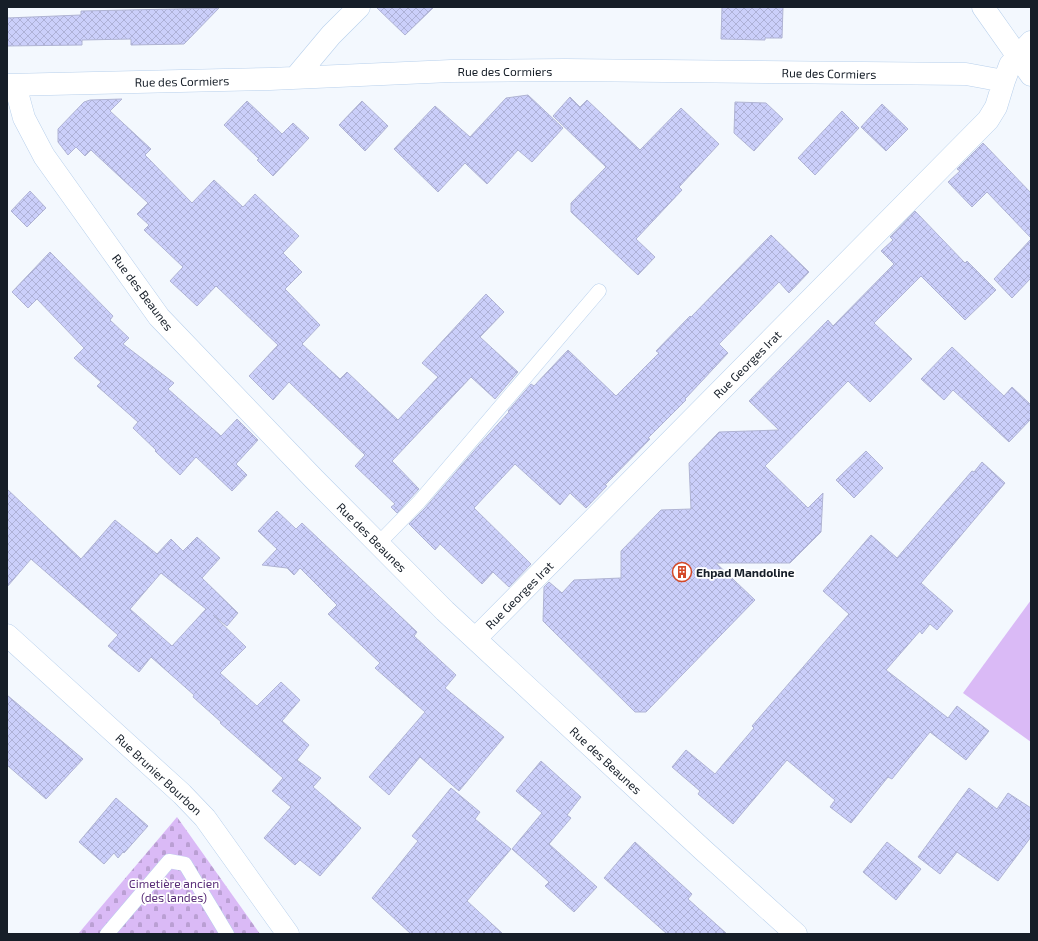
<svg xmlns="http://www.w3.org/2000/svg" width="1038" height="941" font-family="'Exo 2',sans-serif">
	<style>
		.green { fill: #dabaf6 }
		.cemetery { fill: url(#cemetery-stones) }
		.building { fill: url(#building-cross-hatch); stroke: #b0b4d4; fill-rule: evenodd }
		.lines { fill: none; stroke-linecap: round; stroke-linejoin: round }
		.lane-casing { stroke: #b8d0ec; stroke-width: 15 }
		.street-casing { stroke: #b8d0ec; stroke-width: 23 }
		.secondary-casing { stroke: #b8d0ec; stroke-width: 23 }
		.lane { stroke: #fff; stroke-width: 14 }
		.street { stroke: #fff; stroke-width: 22 }
		.secondary { stroke: #fff; stroke-width: 22 }
		.labels { text-anchor: middle; dominant-baseline: central; stroke-width: 3.5; stroke-linejoin: round; paint-order: stroke }
		.street-label { font-size: 12px; fill: #161e28; stroke: #fff }
		.poi-label { font-size: 12px; font-weight: bold; fill: #161e28; stroke: #fff; text-anchor: start }
		.park-label { font-size: 12px; fill: #582c77; stroke: #fff }
	</style>
	<defs>
		<pattern id="cemetery-stones" width="16" height="16" patternUnits="userSpaceOnUse"><rect width="16" height="16" fill="#dabaf6"/><path d="M2 7V4a2 2 0 0 1 4 0v3zM10 15v-3a2 2 0 0 1 4 0v3z" fill="#ba9fd3"/></pattern>
		<pattern id="building-cross-hatch" width="8" height="8" patternUnits="userSpaceOnUse"><rect width="8" height="8" fill="#cbcffa"/><path d="M0 0l8 8M0 8l8-8" fill="none" stroke="#aeb1d6"/></pattern>
	</defs>
	<rect width="100%" height="100%" fill="#f3f8fe"/>
	<!-- green -->
	<path class="green" d="M 1031,600 L 1031,742 L 963,693 Z"/>
	<!-- cemetery -->
	<path class="cemetery" d="M 177,817 L 260,934 L 78,934 Z"/>
	<!-- building -->
	<path class="building" d="M 376,7 L 434,7 L 405,35 Z
		M 722,7 L 783,7 L 782,38 L 765,38 L 765,40 L 721,39 Z
		M 219,8 L 184,44 L 131,45 L 131,39 L 82,40 L 82,45 L 7,46 L 7,18 L 81,15 L 81,11 Z
		M 528,95 L 563,128 L 532,162 L 518,150 L 487,184 L 465,163 L 438,192 L 394,149 L 435,106 L 470,137 L 506,98 Z
		M 570,97 L 580,107 L 587,100 L 640,150 L 681,108 L 719,144 L 679,187 L 682,190 L 636,239 L 655,257 L 638,275 L 571,212 L 571,203 L 606,167 L 553,116 Z
		M 122,99 L 110,111 L 151,149 L 145,155 L 192,203 L 214,180 L 243,207 L 255,194 L 299,236 L 283,253 L 302,272 L 285,289 L 320,325 L 302,344 L 340,379 L 347,372 L 398,420 L 438,377 L 422,363 L 486,294 L 504,312 L 480,337 L 518,372 L 495,399 L 471,377 L 392,461 L 419,489 L 397,513 L 391,507 L 395,504 L 355,466 L 365,455 L 289,382 L 273,400 L 249,376 L 278,345 L 216,286 L 197,306 L 170,281 L 183,267 L 144,230 L 149,225 L 137,214 L 148,203 L 91,150 L 85,156 L 76,147 L 68,155 L 58,142 L 58,129 L 84,102 L 90,100 Z
		M 247,101 L 282,134 L 293,123 L 309,138 L 273,176 L 257,160 L 259,159 L 224,125 Z
		M 362,101 L 388,126 L 365,151 L 339,125 Z
		M 735,102 L 766,103 L 783,119 L 754,151 L 734,133 Z
		M 882,104 L 908,129 L 886,151 L 861,127 Z
		M 842,111 L 859,128 L 815,175 L 798,158 Z
		M 983,143 L 1031,193 L 1031,238 L 987,192 L 972,207 L 948,182 L 960,171 L 957,169 Z
		M 30,191 L 46,208 L 27,227 L 11,211 Z
		M 915,211 L 965,263 L 967,261 L 996,290 L 965,320 L 921,276 L 874,323 L 912,359 L 870,402 L 848,381 L 765,466 L 808,508 L 823,493 L 821,532 L 790,563 L 716,563 L 755,600 L 646,712 L 635,712 L 543,621 L 544,587 L 549,582 L 562,593 L 574,580 L 621,578 L 621,551 L 661,510 L 691,509 L 689,463 L 719,432 L 779,430 L 749,401 L 828,320 L 833,326 L 894,264 L 881,251 L 893,240 L 890,237 Z
		M 771,235 L 809,272 L 789,293 L 779,282 L 719,344 L 728,353 L 685,399 L 686,400 L 648,438 L 650,439 L 605,485 L 607,486 L 586,508 L 570,493 L 560,505 L 515,464 L 474,508 L 531,564 L 509,587 L 493,572 L 482,584 L 440,544 L 435,550 L 409,524 L 425,508 L 479,445 L 509,412 L 508,411 L 531,384 L 534,386 L 568,350 L 616,396 L 659,353 L 656,351 L 690,316 L 691,317 Z
		M 1031,239 L 1031,278 L 1012,298 L 994,279 Z
		M 50,252 L 113,316 L 110,320 L 129,338 L 123,344 L 174,383 L 168,389 L 221,436 L 237,419 L 258,440 L 236,464 L 247,475 L 232,491 L 196,457 L 180,475 L 155,451 L 156,450 L 133,428 L 138,422 L 97,386 L 101,382 L 74,358 L 84,348 L 37,299 L 28,308 L 12,292 Z
		M 952,347 L 1004,396 L 1012,387 L 1031,405 L 1031,419 L 1009,442 L 953,390 L 944,400 L 921,379 Z
		M 866,451 L 883,468 L 854,498 L 836,480 Z
		M 982,462 L 1005,483 L 921,583 L 953,611 L 937,630 L 930,624 L 922,634 L 920,631 L 886,670 L 948,718 L 957,706 L 989,731 L 966,760 L 930,732 L 892,779 L 888,777 L 851,823 L 830,807 L 835,800 L 787,760 L 733,824 L 698,794 L 700,791 L 672,767 L 686,750 L 715,774 L 754,728 L 752,726 L 849,614 L 823,591 L 871,535 L 897,558 L 972,471 L 974,472 Z
		M 7,489 L 81,559 L 115,520 L 157,554 L 171,539 L 183,551 L 197,537 L 220,558 L 202,578 L 238,613 L 227,626 L 213,615 L 246,647 L 220,673 L 257,706 L 281,682 L 300,700 L 282,721 L 309,745 L 297,760 L 321,778 L 313,787 L 361,828 L 320,876 L 300,860 L 295,865 L 264,838 L 291,807 L 272,791 L 283,778 L 220,723 L 221,722 L 193,697 L 194,695 L 151,657 L 139,672 L 108,646 L 118,635 L 31,559 L 7,587 ZM 161,573 L 206,609 L 172,646 L 130,609 Z
		M 277,511 L 296,529 L 302,523 L 417,632 L 414,636 L 456,675 L 445,688 L 504,737 L 459,791 L 420,757 L 389,795 L 369,777 L 425,712 L 375,668 L 380,663 L 328,614 L 337,605 L 300,568 L 294,575 L 287,568 L 262,565 L 277,549 L 258,531 Z
		M 7,695 L 83,759 L 46,799 L 7,765 Z
		M 541,761 L 581,797 L 567,815 L 571,818 L 549,844 L 597,887 L 574,912 L 545,886 L 549,882 L 512,849 L 542,813 L 516,791 Z
		M 451,788 L 480,812 L 475,819 L 511,849 L 467,901 L 503,934 L 411,934 L 372,898 L 418,841 L 412,836 Z
		M 969,788 L 997,809 L 1008,793 L 1031,808 L 1031,837 L 998,881 L 957,852 L 940,874 L 918,857 Z
		M 116,798 L 148,826 L 124,853 L 123,852 L 118,858 L 114,853 L 104,864 L 79,842 Z
		M 635,842 L 692,894 L 688,899 L 727,934 L 667,934 L 604,878 Z
		M 887,842 L 921,869 L 896,900 L 863,872 Z"/>
	<g class="lines">
		<defs>
			<path id="lane" d="M 378,544 L 419,502 L 599,291
				M 107,934 L 169,861 L 185,864 L 227,934"/>
			<path id="street" d="M 295,78 L 331,35 L 359,7
				M 7,85 L 270,79 L 451,71 L 565,70 L 966,74 L 1004,81
				M 15,85 L 24,118 L 44,156 L 159,317 L 314,479 L 445,611 L 703,850 L 796,934
				M 7,635 L 182,794 L 205,818 L 288,934
				M 476,638 L 988,120 L 996,107 L 1004,81 L 1010,65 L 1031,42"/>
			<path id="secondary" d="M 983,7 L 1031,75"/>
		</defs>
		<!-- lane casing -->
		<use href="#lane" class="lane-casing"/>
		<!-- street casing -->
		<use href="#street" class="street-casing"/>
		<!-- secondary casing -->
		<use href="#secondary" class="secondary-casing"/>
		<!-- lane -->
		<use href="#lane" class="lane"/>
		<!-- street -->
		<use href="#street" class="street"/>
		<!-- secondary -->
		<use href="#secondary" class="secondary"/>
	</g>
	<!-- icons -->
	<defs>
		<symbol id="building-ring" viewBox="-11 -11 22 22"><circle r="9.5" fill="#fff" stroke="#d44928" stroke-width="1.5"/><path d="M-4-6H4V6H1V3H-1V6H-4ZM-2.5-4.3h1.7v1.8h-1.7ZM.8-4.3h1.7v1.8H.8ZM-2.5-1h1.7V.8h-1.7ZM.8-1h1.7V.8H.8Z" fill="#d44928"/></symbol>
	</defs>
	<g fill-rule="evenodd">
		<use href="#building-ring" x="671" y="561" width="22" height="22"/>
	</g>
	<g class="labels">
		<!-- street labels -->
		<g class="street-label">
			<text x="505" y="71">Rue des Cormiers</text>
			<text transform="translate(829 73) rotate(1)">Rue des Cormiers</text>
			<text transform="translate(182 81) rotate(-1)">Rue des Cormiers</text>
			<text transform="translate(143 292) rotate(53)">Rue des Beaunes</text>
			<text transform="translate(747 364) rotate(-45)">Rue Georges Irat</text>
			<text transform="translate(372 537) rotate(45)">Rue des Beaunes</text>
			<text transform="translate(519 595) rotate(-45)">Rue Georges Irat</text>
			<text transform="translate(606 760) rotate(43)">Rue des Beaunes</text>
			<text transform="translate(159 774) rotate(43)">Rue Brunier Bourbon</text>
		</g>
		<!-- poi labels -->
		<g class="poi-label">
			<text x="696" y="572">Ehpad Mandoline</text>
		</g>
		<!-- park labels -->
		<g class="park-label">
			<text x="174" y="883">Cimetière ancien<tspan x="174" dy="14">(des landes)</tspan></text>
		</g>
	</g>
	<!-- border -->
	<rect width="1038" height="941" fill="none" stroke="#161e28" stroke-width="16"/>
</svg>
